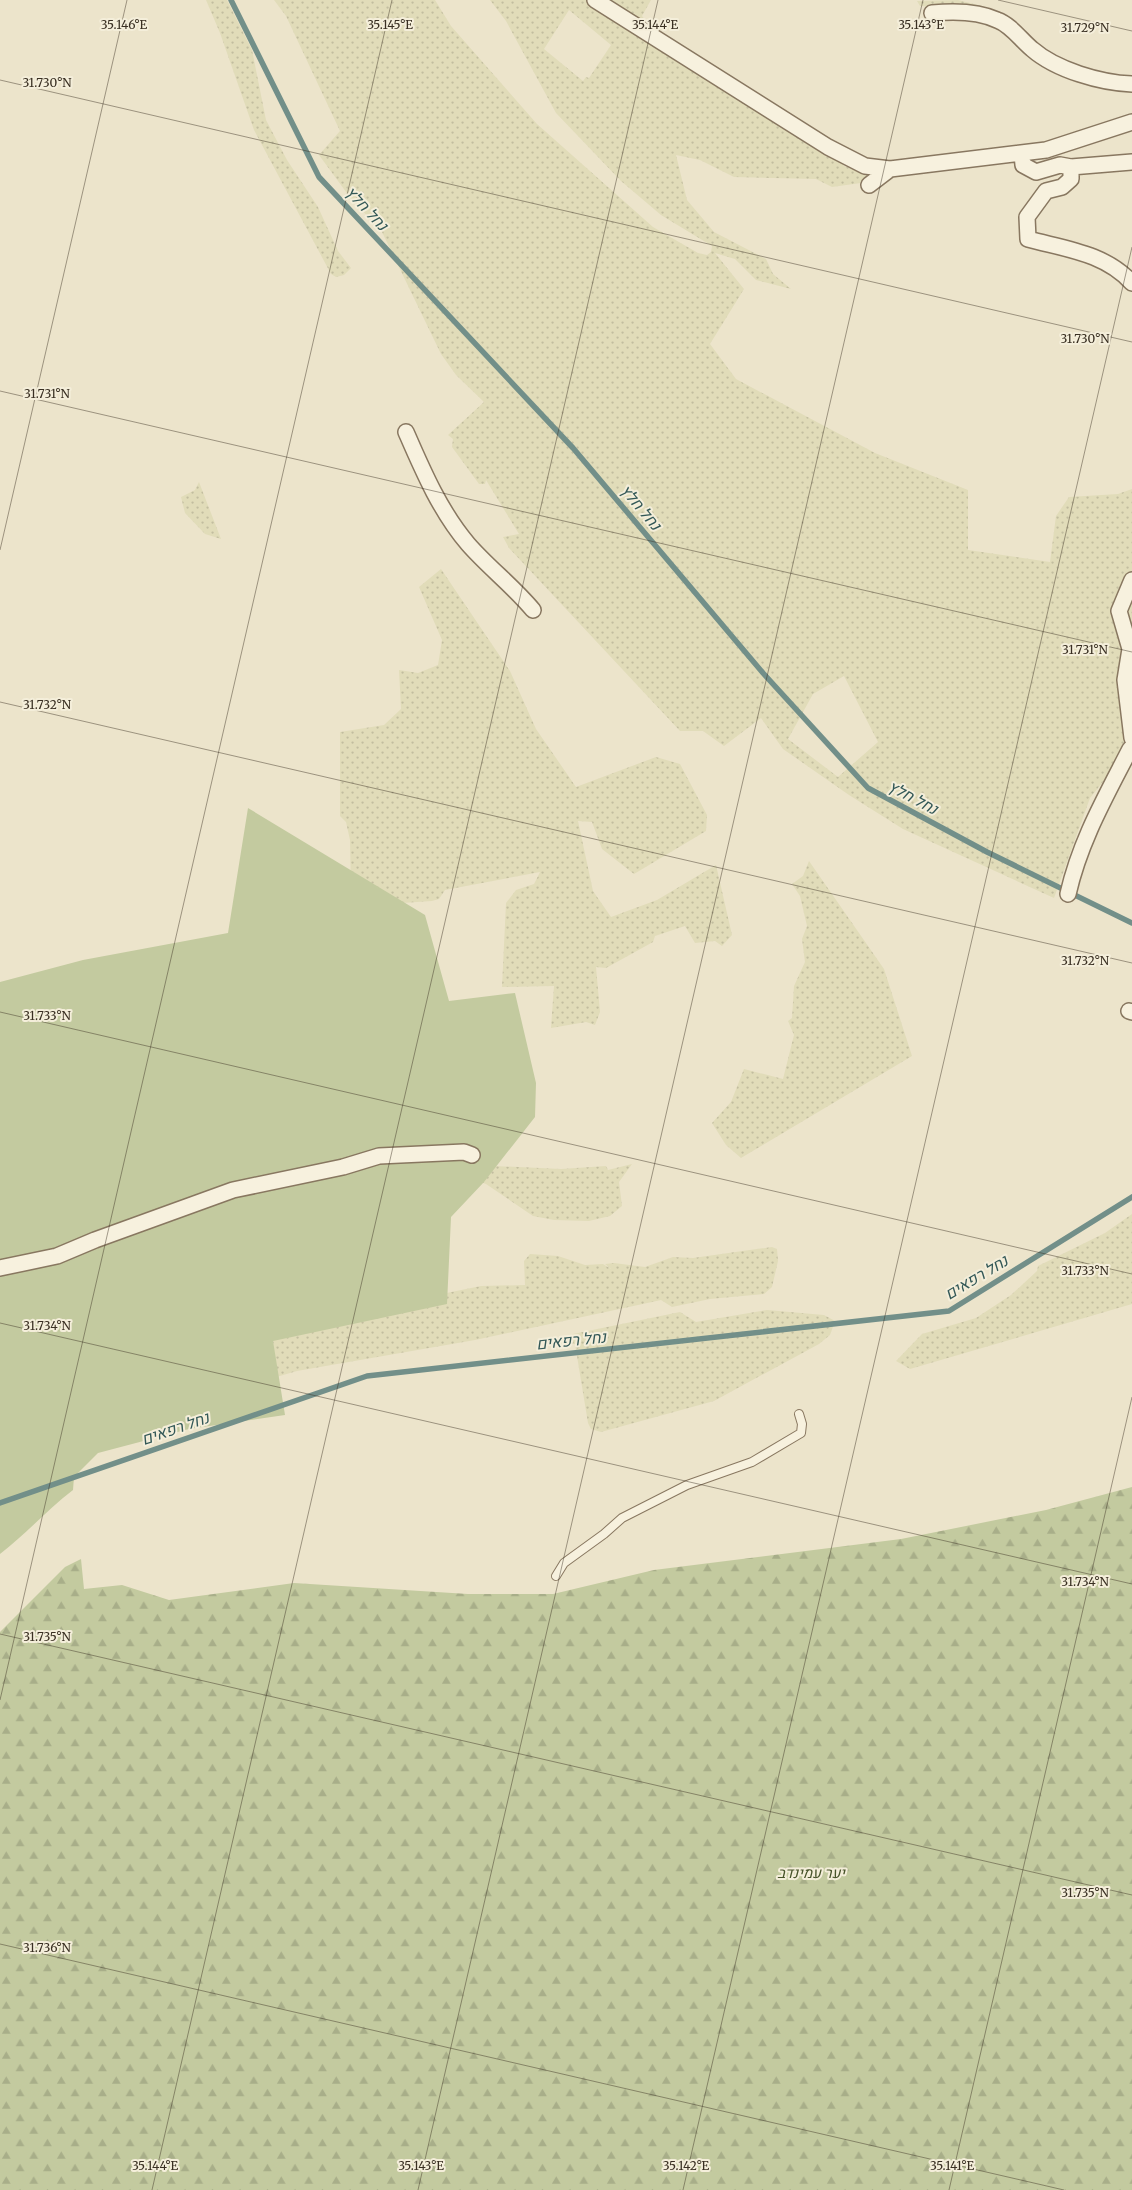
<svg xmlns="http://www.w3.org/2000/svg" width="1132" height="2190" font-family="Merriweather,Heebo,serif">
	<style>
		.farmland { fill: url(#farmland-dots); fill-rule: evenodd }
		.grass { fill: #c3ca9f }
		.forest { fill: url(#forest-firs) }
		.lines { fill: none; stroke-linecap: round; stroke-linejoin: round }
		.stream { stroke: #728f89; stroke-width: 5.5 }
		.service-casing { stroke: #887760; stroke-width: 10 }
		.minor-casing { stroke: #887760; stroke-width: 18 }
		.service { stroke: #f7f1de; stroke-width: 8 }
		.minor { stroke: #f7f1de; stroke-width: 15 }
		.ticks { fill: none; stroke: #392f22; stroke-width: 1; stroke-opacity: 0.45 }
		.labels { text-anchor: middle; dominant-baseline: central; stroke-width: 4; stroke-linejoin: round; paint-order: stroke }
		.park-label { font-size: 15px; font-style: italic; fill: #48542b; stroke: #f4eeda }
		.water-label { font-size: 16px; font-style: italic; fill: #335857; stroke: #f4eeda }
		.ticks-label { font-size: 12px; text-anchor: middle; fill: #392f22; stroke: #f4eeda; stroke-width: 4; stroke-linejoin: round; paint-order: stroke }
	</style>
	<defs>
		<pattern id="farmland-dots" width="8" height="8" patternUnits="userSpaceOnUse" patternTransform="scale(1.25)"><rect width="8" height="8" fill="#e1dcb9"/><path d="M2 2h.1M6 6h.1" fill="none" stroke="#c2bd9f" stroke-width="1.8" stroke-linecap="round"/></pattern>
		<pattern id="forest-firs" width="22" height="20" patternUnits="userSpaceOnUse" patternTransform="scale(1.25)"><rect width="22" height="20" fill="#c3ca9f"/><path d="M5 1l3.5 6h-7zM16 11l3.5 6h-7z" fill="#a8ae89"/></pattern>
	</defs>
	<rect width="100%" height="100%" fill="#ece4cb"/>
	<!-- farmland -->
	<path class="farmland" d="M 206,0 L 227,0 L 252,50 L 266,120 L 287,160 L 318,207 L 338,251 L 351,268 L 344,275 L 336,277 L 331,274 L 254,130 L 220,33 Z
		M 274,0 L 435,0 L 451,26 L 537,124 L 653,227 L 698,253 L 707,255 L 711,252 L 712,246 L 661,215 L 621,181 L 556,113 L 506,21 L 490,0 L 651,0 L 642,16 L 646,21 L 640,29 L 660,41 L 657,49 L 806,141 L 833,151 L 844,166 L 867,173 L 868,182 L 832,187 L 816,179 L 734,177 L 700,160 L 676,155 L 687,200 L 714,232 L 766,259 L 773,274 L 791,289 L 756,280 L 735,259 L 715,253 L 744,289 L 710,344 L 736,379 L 875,453 L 968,490 L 968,550 L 1050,562 L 1056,516 L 1069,497 L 1118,494 L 1132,489 L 1132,704 L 1126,753 L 1090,798 L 1054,898 L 903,829 L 849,795 L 783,749 L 761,718 L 724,746 L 703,731 L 680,731 L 509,548 L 503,537 L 519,534 L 486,480 L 485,484 L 479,484 L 452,447 L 453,439 L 448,435 L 484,402 L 456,375 L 441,354 L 382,232 L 349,196 L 319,155 L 340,131 L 286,16 ZM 569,10 L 611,45 L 589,78 L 586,77 L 583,81 L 544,49 ZM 844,676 L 878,742 L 838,777 L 788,739 L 813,694 Z
		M 958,0 L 982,6 L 1011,21 L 966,10 L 920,6 L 917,1 Z
		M 199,482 L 221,539 L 205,534 L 185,513 L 181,497 L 195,490 Z
		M 441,569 L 510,671 L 536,729 L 576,787 L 656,757 L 680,764 L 707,815 L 706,831 L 634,874 L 602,849 L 592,822 L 578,821 L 593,891 L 611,917 L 657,900 L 716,865 L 732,935 L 722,946 L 715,941 L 695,943 L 685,926 L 655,936 L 653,942 L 606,968 L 596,967 L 600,1012 L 595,1025 L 586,1022 L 551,1028 L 554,986 L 502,987 L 506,903 L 516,890 L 534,884 L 540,872 L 445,890 L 439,899 L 432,901 L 358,906 L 351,893 L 350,840 L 346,822 L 340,816 L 340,732 L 384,725 L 401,709 L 399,670 L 418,673 L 438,665 L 442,640 L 419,587 Z
		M 809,861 L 884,969 L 912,1056 L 741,1158 L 726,1145 L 712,1123 L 731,1102 L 744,1069 L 783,1079 L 794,1035 L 788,1021 L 792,1018 L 794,986 L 805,962 L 802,939 L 807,926 L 800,896 L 792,884 L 803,876 Z
		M 429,1163 L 561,1169 L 606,1166 L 608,1170 L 632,1164 L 619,1182 L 622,1206 L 610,1216 L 589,1221 L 554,1220 L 533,1216 L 486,1184 Z
		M 1132,1214 L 1132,1304 L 910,1369 L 896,1361 L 922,1334 L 976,1318 L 1011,1295 L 1037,1271 L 1038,1266 L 1105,1233 Z
		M 772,1247 L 777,1249 L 778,1261 L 772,1287 L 764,1294 L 710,1299 L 672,1307 L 661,1300 L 652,1302 L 475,1340 L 297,1371 L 222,1393 L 192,1316 L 353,1312 L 481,1286 L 525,1285 L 524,1261 L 530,1254 L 558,1256 L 585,1265 L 603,1264 L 611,1269 L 605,1264 L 614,1263 L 645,1267 L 673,1257 L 693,1258 Z
		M 767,1310 L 824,1315 L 835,1321 L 830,1335 L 819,1344 L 714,1401 L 601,1432 L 591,1429 L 588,1423 L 575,1344 L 567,1344 L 573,1334 L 680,1312 L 696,1322 Z"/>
	<!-- grass -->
	<path class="grass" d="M 248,808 L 425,915 L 449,1001 L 515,993 L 536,1083 L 535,1117 L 484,1182 L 451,1217 L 447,1304 L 273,1341 L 285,1415 L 189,1429 L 98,1453 L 74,1477 L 73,1490 C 47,1510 26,1534 0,1554 L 0,982 L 83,960 L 228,933 Z"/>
	<!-- forest -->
	<path class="forest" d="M 1132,1487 L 1132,2190 L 0,2190 L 0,1632 L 65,1567 L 81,1559 L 84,1589 L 122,1585 L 169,1600 L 294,1583 L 468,1594 L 553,1594 L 654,1570 L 901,1539 L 1046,1510 Z"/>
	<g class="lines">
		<!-- stream -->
		<path class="stream" d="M 231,0 L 319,177 L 573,448 L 763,673 L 868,788 L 987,852 L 1132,923
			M 0,1503 L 367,1376 L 949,1311 L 1132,1197"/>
		<defs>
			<path id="service" d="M 556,1576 L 564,1563 L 604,1534 L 622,1518 L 687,1485 L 752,1462 L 801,1433 L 802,1424 L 799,1414"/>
			<path id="minor" d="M 595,0 L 828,147 L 865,166 L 890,169 L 1046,150 L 1132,122
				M 932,13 C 953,11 978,11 997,20 C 1011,25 1021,40 1032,49 C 1056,70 1101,83 1132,84
				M 1022,153 L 1023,165 L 1036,172 L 1060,165 L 1071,167 L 1132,162
				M 1071,167 L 1071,179 L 1062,187 L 1046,191 L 1027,217 L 1028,239 C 1065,249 1105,253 1132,283
				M 869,185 L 890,169
				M 406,432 C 423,471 440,511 468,544 C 488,567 513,586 533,610
				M 1132,580 L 1119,611 L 1130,649 L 1125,680 L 1132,738
				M 1068,894 C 1080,841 1106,796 1130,749
				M 1129,1011 L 1132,1012
				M 0,1268 L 57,1256 L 95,1240 L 233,1190 L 343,1167 L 379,1156 L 464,1152 L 472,1155"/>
		</defs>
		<!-- service casing -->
		<use href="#service" class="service-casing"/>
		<!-- minor casing -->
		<use href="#minor" class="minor-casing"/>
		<!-- service -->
		<use href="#service" class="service"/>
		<!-- minor -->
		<use href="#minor" class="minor"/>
	</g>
	<!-- ticks -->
	<path class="ticks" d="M 998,0 L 1132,31M 0,80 L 1132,342M 0,391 L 1132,652M 0,550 L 127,0M 0,702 L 1132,963M 0,1012 L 1132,1274M 0,1323 L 1132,1584M 0,1634 L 1132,1895M 0,1700 L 392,0M 0,1944 L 1064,2190M 152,2190 L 658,0M 418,2190 L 923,0M 683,2190 L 1132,247M 949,2190 L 1132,1397"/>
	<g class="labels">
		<!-- park labels -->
		<g class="park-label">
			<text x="811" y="1872">יער עמינדב</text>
		</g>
		<!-- water labels -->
		<g class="water-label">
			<text transform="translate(367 208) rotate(47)">נחל חלץ</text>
			<text transform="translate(641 507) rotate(50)">נחל חלץ</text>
			<text transform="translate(913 797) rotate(28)">נחל חלץ</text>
			<text transform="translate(976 1277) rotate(-31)">נחל רפאים</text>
			<text transform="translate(571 1340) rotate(-6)">נחל רפאים</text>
			<text transform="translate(175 1428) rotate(-19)">נחל רפאים</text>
		</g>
	</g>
	<g class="ticks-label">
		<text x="124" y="29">35.146°E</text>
		<text x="390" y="29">35.145°E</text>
		<text x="655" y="29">35.144°E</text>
		<text x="921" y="29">35.143°E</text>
		<text x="1085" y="32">31.729°N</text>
		<text x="47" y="87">31.730°N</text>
		<text x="1085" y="343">31.730°N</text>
		<text x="47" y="398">31.731°N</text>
		<text x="1085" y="654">31.731°N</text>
		<text x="47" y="709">31.732°N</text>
		<text x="1085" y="965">31.732°N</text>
		<text x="47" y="1020">31.733°N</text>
		<text x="1085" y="1275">31.733°N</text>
		<text x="47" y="1330">31.734°N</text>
		<text x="1085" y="1586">31.734°N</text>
		<text x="47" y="1641">31.735°N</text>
		<text x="1085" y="1897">31.735°N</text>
		<text x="47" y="1952">31.736°N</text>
		<text x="155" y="2170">35.144°E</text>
		<text x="421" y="2170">35.143°E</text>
		<text x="686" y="2170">35.142°E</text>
		<text x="952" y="2170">35.141°E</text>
	</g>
</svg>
